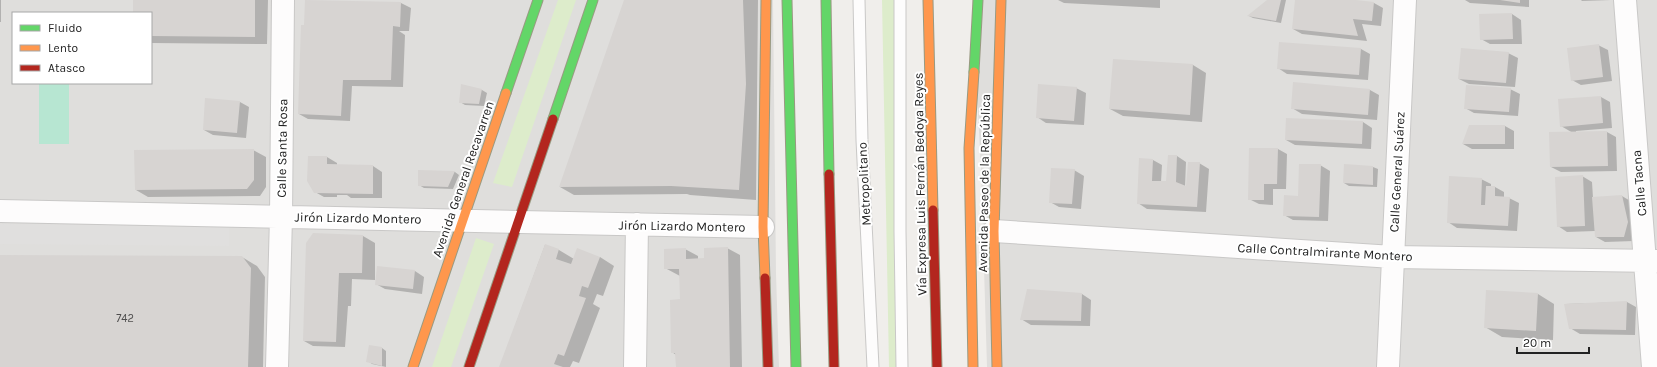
<svg xmlns="http://www.w3.org/2000/svg" width="1657" height="367" font-family="Karla,sans-serif">
	<style>
		.residential { fill: #dfdedc; fill-rule: evenodd }
		.grass { fill: #ddeccb }
		.pitch { fill: #b7e6d2 }
		.parking { fill: #e0dfde }
		.shadow { fill: #0003 }
		.building { fill: #d7d4d2 }
		.lines { fill: none; stroke-linecap: round; stroke-linejoin: round }
		.lane-casing { stroke: #c9c8c7; stroke-width: 13 }
		.street-casing { stroke: #c9c8c7; stroke-width: 24 }
		.fast-casing { stroke: #999a82; stroke-width: 11 }
		.slow-casing { stroke: #999a82; stroke-width: 11 }
		.jam-casing { stroke: #999a82; stroke-width: 11 }
		.lane { stroke: #fdfcfc; stroke-width: 11 }
		.street { stroke: #fdfcfc; stroke-width: 22 }
		.fast { stroke: #63d668; stroke-width: 9 }
		.slow { stroke: #ff974d; stroke-width: 9 }
		.jam { stroke: #b3261e; stroke-width: 9 }
		.labels { text-anchor: middle; dominant-baseline: central; stroke-width: 4; stroke-linejoin: round; paint-order: stroke }
		.number-label { font-size: 11px; fill: #4f4e4e }
		.street-label { font-size: 13px; fill: #222; stroke: #fff }
	</style>
	<rect width="100%" height="100%" fill="#f0eeeb"/>
	<!-- residential -->
	<path class="residential" d="M 0,0 L 773,0 L 776,274 L 779,367 L 0,367 ZM 13,13 L 151,13 L 151,83 L 13,83 Z
		M 972,0 L 1657,0 L 1657,367 L 987,367 L 981,169 Z"/>
	<!-- grass -->
	<path class="grass" d="M 558,0 L 576,0 L 512,187 L 493,183 Z
		M 882,0 L 897,0 L 903,367 L 889,367 Z
		M 476,238 L 494,244 L 451,367 L 432,367 Z"/>
	<!-- pitch -->
	<path class="pitch" d="M 39,83 L 69,83 L 69,144 L 39,144 Z"/>
	<!-- parking -->
	<path class="parking" d="M 0,224 L 229,226 L 229,246 L 0,244 Z"/>
	<!-- shadow -->
	<path class="shadow" d="M 0,0 L 1,0 L 1,22 L 0,22 Z
		M 134,0 L 268,0 L 267,44 L 151,43 L 151,13 L 134,13 Z
		M 625,0 L 758,0 L 756,200 L 690,195 L 687,194 L 574,195 L 560,187 Z
		M 1058,0 L 1160,0 L 1160,8 L 1064,3 Z
		M 1268,0 L 1286,0 L 1281,23 L 1253,18 L 1249,16 Z
		M 1296,0 L 1347,0 L 1374,3 L 1383,8 L 1381,26 L 1362,24 L 1367,41 L 1302,34 L 1293,29 Z
		M 1465,0 L 1529,0 L 1529,7 L 1470,3 Z
		M 1581,0 L 1611,0 L 1582,1 Z
		M 306,1 L 401,3 L 411,8 L 409,31 L 399,31 L 405,35 L 403,87 L 352,86 L 350,121 L 308,119 L 299,114 L 308,26 Z
		M 1512,14 L 1521,20 L 1522,44 L 1490,44 L 1481,39 Z
		M 1598,45 L 1608,50 L 1612,81 L 1581,85 L 1572,80 Z
		M 1361,49 L 1370,54 L 1368,80 L 1287,74 L 1278,68 Z
		M 1508,53 L 1518,58 L 1515,87 L 1469,84 L 1459,79 Z
		M 1114,60 L 1193,65 L 1206,73 L 1202,122 L 1123,116 L 1110,109 Z
		M 462,85 L 482,90 L 487,93 L 484,106 L 465,105 L 460,102 Z
		M 1076,88 L 1086,93 L 1084,125 L 1046,123 L 1037,117 Z
		M 1510,89 L 1520,94 L 1518,116 L 1474,113 L 1465,108 Z
		M 1370,90 L 1379,95 L 1377,120 L 1302,114 L 1292,108 Z
		M 1601,97 L 1610,102 L 1612,128 L 1576,131 L 1576,133 L 1607,132 L 1616,137 L 1617,171 L 1561,172 L 1551,167 L 1573,133 L 1561,126 Z
		M 240,102 L 249,107 L 246,138 L 213,135 L 204,130 Z
		M 1363,122 L 1372,128 L 1371,149 L 1295,145 L 1286,140 Z
		M 1470,126 L 1505,126 L 1514,131 L 1514,149 L 1472,149 L 1463,144 Z
		M 1278,149 L 1287,154 L 1286,189 L 1273,189 L 1273,205 L 1259,204 L 1249,199 Z
		M 253,150 L 266,157 L 266,187 L 260,196 L 148,197 L 136,190 Z
		M 1177,156 L 1186,162 L 1185,187 L 1187,188 L 1199,163 L 1209,169 L 1206,212 L 1147,209 L 1138,203 L 1153,160 L 1162,165 L 1161,182 L 1167,182 Z
		M 309,157 L 327,157 L 337,163 L 337,165 L 373,166 L 382,172 L 382,198 L 351,198 L 347,195 L 337,195 L 337,197 L 324,197 L 315,192 Z
		M 1320,165 L 1330,171 L 1328,221 L 1293,220 L 1284,215 L 1299,197 Z
		M 1345,165 L 1373,167 L 1378,169 L 1377,187 L 1349,186 L 1344,183 Z
		M 1074,170 L 1084,176 L 1081,209 L 1059,207 L 1050,202 Z
		M 419,171 L 455,172 L 459,175 L 453,189 L 424,188 L 419,185 Z
		M 1582,176 L 1592,182 L 1593,198 L 1622,196 L 1632,202 L 1634,241 L 1605,242 L 1596,237 L 1595,231 L 1567,232 L 1558,226 Z
		M 1481,179 L 1491,184 L 1491,187 L 1495,187 L 1504,192 L 1504,198 L 1509,198 L 1519,203 L 1517,231 L 1457,228 L 1448,222 Z
		M 363,236 L 375,243 L 375,280 L 352,279 L 351,306 L 348,306 L 345,347 L 313,346 L 304,341 L 306,299 Z
		M 545,245 L 559,250 L 574,259 L 600,257 L 614,266 L 603,296 L 597,294 L 593,304 L 600,308 L 579,363 L 573,361 L 570,367 L 500,367 Z
		M 727,248 L 740,255 L 742,367 L 677,367 L 676,355 L 672,352 L 681,300 L 680,276 L 665,268 L 685,249 L 698,256 L 698,260 L 705,259 Z
		M 0,256 L 242,257 L 257,266 L 265,277 L 263,367 L 0,367 Z
		M 415,271 L 424,277 L 422,294 L 385,289 L 376,284 Z
		M 1082,294 L 1091,300 L 1090,326 L 1031,325 L 1021,319 Z
		M 1538,294 L 1554,304 L 1553,340 L 1502,337 L 1485,327 Z
		M 1627,302 L 1636,307 L 1635,335 L 1580,334 L 1570,328 L 1565,304 Z
		M 382,348 L 386,351 L 386,367 L 372,364 L 368,361 Z"/>
	<!-- building -->
	<path class="building" d="M 133,0 L 255,0 L 255,37 L 151,36 L 151,13 L 133,13 Z
		M 305,0 L 401,2 L 400,27 L 393,26 L 391,80 L 343,80 L 341,116 L 298,114 L 301,25 L 304,25 Z
		M 624,0 L 743,0 L 746,84 L 739,190 L 671,186 L 559,187 Z
		M 1267,0 L 1281,0 L 1276,21 L 1247,16 Z
		M 1295,0 L 1356,0 L 1374,2 L 1372,21 L 1353,19 L 1358,36 L 1292,29 Z
		M 1500,0 L 1520,0 L 1520,3 Z
		M 1512,13 L 1513,39 L 1480,40 L 1479,14 Z
		M 1279,42 L 1361,48 L 1359,75 L 1277,69 Z
		M 1599,44 L 1603,77 L 1571,81 L 1567,48 Z
		M 1461,48 L 1509,52 L 1506,83 L 1458,79 Z
		M 1113,59 L 1193,64 L 1190,115 L 1109,109 Z
		M 1293,82 L 1370,89 L 1368,115 L 1291,109 Z
		M 461,84 L 482,89 L 479,104 L 459,103 Z
		M 1038,84 L 1077,87 L 1074,121 L 1036,118 Z
		M 1466,85 L 1511,88 L 1509,112 L 1464,109 Z
		M 1601,96 L 1603,123 L 1560,127 L 1558,99 Z
		M 205,98 L 240,101 L 237,133 L 203,130 Z
		M 1286,118 L 1363,121 L 1362,144 L 1285,140 Z
		M 1469,125 L 1505,125 L 1505,144 L 1462,144 Z
		M 1607,131 L 1608,166 L 1550,167 L 1549,132 Z
		M 1249,148 L 1278,148 L 1277,184 L 1264,184 L 1264,200 L 1248,200 Z
		M 254,149 L 254,180 L 247,189 L 135,190 L 134,150 Z
		M 1168,155 L 1177,155 L 1176,182 L 1186,186 L 1188,162 L 1200,162 L 1197,207 L 1137,204 L 1139,158 L 1153,159 L 1152,181 L 1166,181 Z
		M 308,156 L 327,156 L 327,164 L 373,165 L 373,194 L 314,193 L 307,181 Z
		M 1299,164 L 1321,164 L 1319,217 L 1283,216 L 1284,195 L 1298,196 Z
		M 1344,164 L 1373,166 L 1373,185 L 1343,183 Z
		M 1051,168 L 1075,169 L 1072,204 L 1049,203 Z
		M 418,170 L 455,171 L 448,187 L 418,186 Z
		M 1583,175 L 1585,226 L 1557,227 L 1555,177 Z
		M 1449,176 L 1482,178 L 1481,205 L 1485,205 L 1486,186 L 1495,186 L 1495,196 L 1510,197 L 1508,226 L 1447,223 Z
		M 1622,195 L 1628,222 L 1624,237 L 1595,237 L 1592,197 Z
		M 313,233 L 363,235 L 362,273 L 339,273 L 336,342 L 303,341 L 306,243 Z
		M 545,244 L 559,249 L 556,259 L 571,264 L 577,248 L 600,257 L 588,288 L 582,286 L 579,296 L 586,298 L 564,356 L 558,354 L 554,364 L 563,367 L 499,367 Z
		M 728,247 L 730,367 L 676,367 L 675,353 L 671,353 L 670,300 L 680,299 L 679,269 L 664,269 L 664,249 L 686,248 L 686,259 L 704,258 L 704,248 Z
		M 0,255 L 242,256 L 251,268 L 248,367 L 0,367 Z
		M 377,266 L 415,270 L 413,289 L 375,285 Z
		M 1027,289 L 1082,293 L 1081,321 L 1020,320 Z
		M 1486,290 L 1538,293 L 1536,331 L 1484,328 Z
		M 1627,301 L 1626,330 L 1569,329 L 1564,304 Z
		M 369,345 L 382,347 L 382,366 L 366,362 Z"/>
	<g class="lines">
		<defs>
			<path id="lane" d="M 859,0 L 862,140 L 873,367
				M 900,0 L 900,231 L 902,367"/>
			<path id="street" d="M 1625,0 L 1653,367
				M 0,211 L 763,227
				M 994,231 L 1393,257 L 1657,261
				M 277,367 L 281,217 L 283,0
				M 635,367 L 637,224
				M 1388,367 L 1405,0"/>
			<path id="fast" d="M 787,0 L 796,367
				M 826,0 L 829,174
				M 974,72 L 978,0
				M 506,93 L 538,0
				M 553,119 L 593,0"/>
			<path id="slow" d="M 928,0 L 933,210
				M 765,278 L 763,227 L 766,0
				M 413,367 L 506,93
				M 973,367 L 969,148 L 974,72
				M 997,367 L 994,231 L 1001,0"/>
			<path id="jam" d="M 829,174 L 834,367
				M 933,210 L 937,367
				M 765,278 L 768,367
				M 469,367 L 553,119"/>
		</defs>
		<!-- lane casing -->
		<use href="#lane" class="lane-casing"/>
		<!-- street casing -->
		<use href="#street" class="street-casing"/>
		<!-- fast casing -->
		<use href="#fast" class="fast-casing"/>
		<!-- slow casing -->
		<use href="#slow" class="slow-casing"/>
		<!-- jam casing -->
		<use href="#jam" class="jam-casing"/>
		<!-- lane -->
		<use href="#lane" class="lane"/>
		<!-- street -->
		<use href="#street" class="street"/>
		<!-- fast -->
		<use href="#fast" class="fast"/>
		<!-- slow -->
		<use href="#slow" class="slow"/>
		<!-- jam -->
		<use href="#jam" class="jam"/>
	</g>
	<g class="labels">
		<!-- number labels -->
		<g class="number-label">
			<text x="125" y="318">742</text>
		</g>
		<!-- street labels -->
		<g class="street-label">
			<text transform="translate(282 148) rotate(-89)">Calle Santa Rosa</text>
			<text transform="translate(1397 172) rotate(-87)">Calle General Suárez</text>
			<text transform="translate(463 179) rotate(-71)">Avenida General Recavarren</text>
			<text transform="translate(984 183) rotate(-89)">Avenida Paseo de la República</text>
			<text transform="translate(1639 183) rotate(-95)">Calle Tacna</text>
			<text transform="translate(864 184) rotate(-93)">Metropolitano</text>
			<text transform="translate(920 184) rotate(-91)">Vía Expresa Luis Fernán Bedoya Reyes</text>
			<text transform="translate(358 218) rotate(1)">Jirón Lizardo Montero</text>
			<text transform="translate(682 226) rotate(1)">Jirón Lizardo Montero</text>
			<text transform="translate(1325 252) rotate(3)">Calle Contralmirante Montero</text>
		</g>
	</g>
	<!-- legend -->
	<rect x="12" y="12" width="140" height="72" fill="#ffffff" stroke="#a7a7a7"/>
	<rect x="20" y="25" width="20" height="6" fill="#63d668" stroke="#a7a7a7"/>
	<text x="48" y="32" font-size="12" fill="#222222">Fluido</text>
	<rect x="20" y="45" width="20" height="6" fill="#ff974d" stroke="#a7a7a7"/>
	<text x="48" y="52" font-size="12" fill="#222222">Lento</text>
	<rect x="20" y="65" width="20" height="6" fill="#b3261e" stroke="#a7a7a7"/>
	<text x="48" y="72" font-size="12" fill="#222222">Atasco</text>
	<!-- scale -->
	<path d="M1517 347v6h72v-6" fill="none" stroke="#222222" stroke-width="2"/>
	<text x="1523" y="347" font-size="12" fill="#222222" stroke="#ffffff" stroke-width="3" paint-order="stroke">20 m</text>
</svg>
